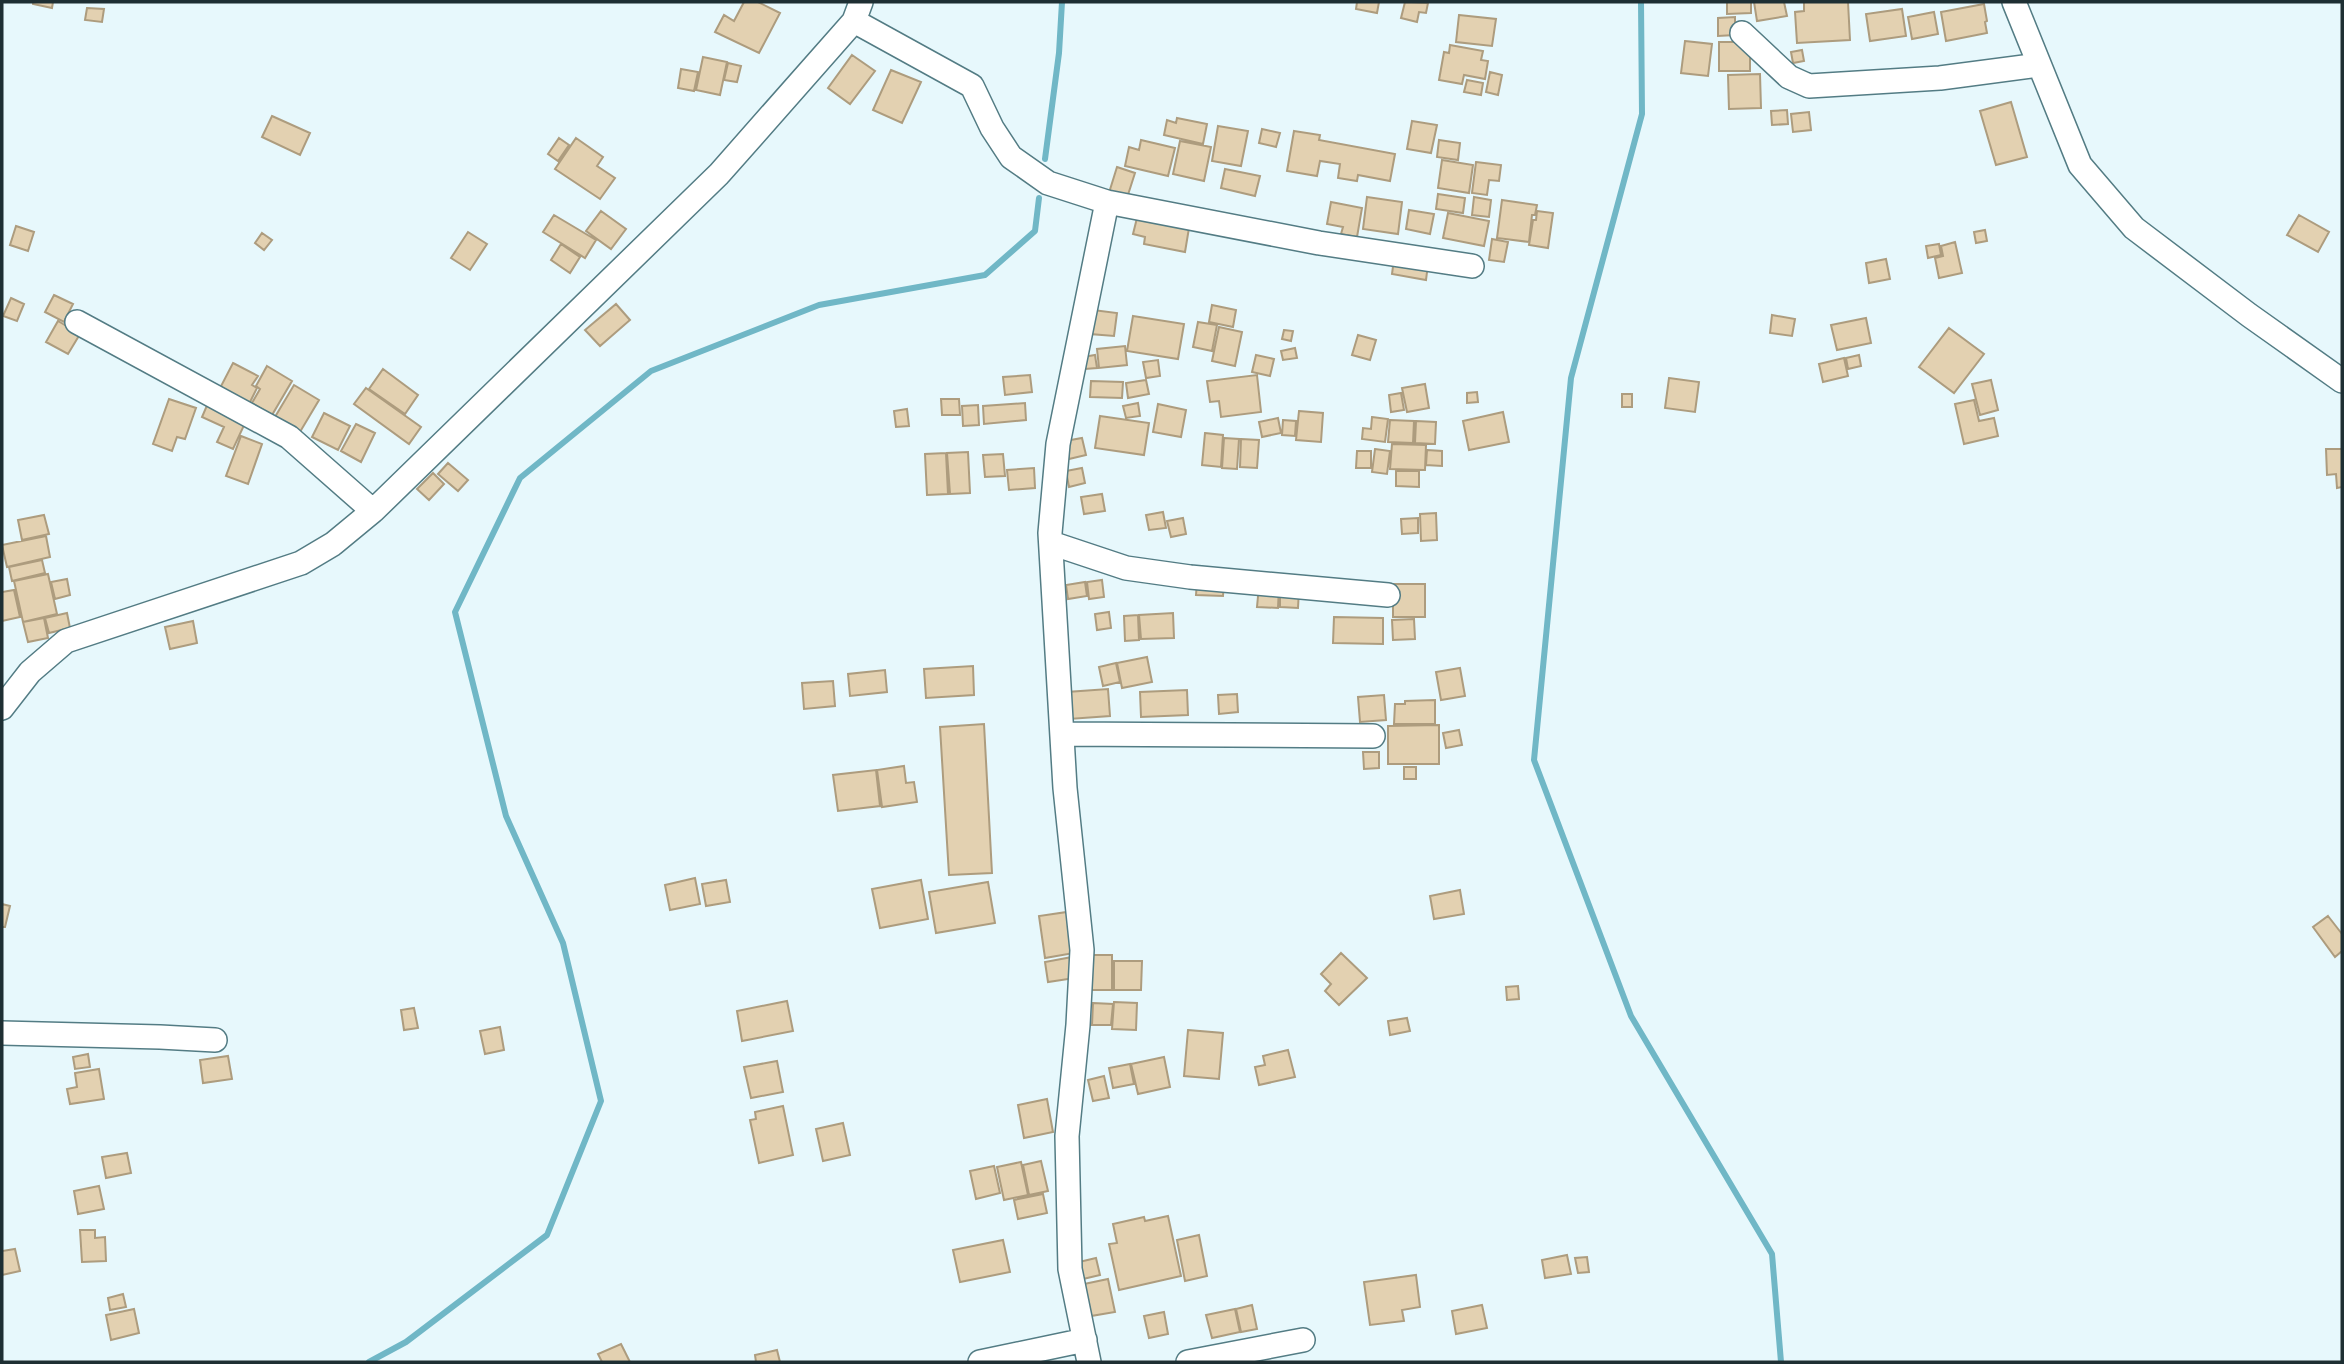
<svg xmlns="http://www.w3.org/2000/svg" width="2344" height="1364" font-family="Signika,sans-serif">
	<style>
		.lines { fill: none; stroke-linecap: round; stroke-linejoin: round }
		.stream { stroke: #70b7c6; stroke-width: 6 }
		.building { fill: #e3d1b1; stroke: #ad9c7e; stroke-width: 2 }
		.minor-casing { stroke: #537c84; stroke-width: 26 }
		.minor { stroke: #fff; stroke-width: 23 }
	</style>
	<rect width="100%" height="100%" fill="#e7f8fc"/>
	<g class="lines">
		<!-- stream -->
		<path class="stream" d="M 1641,2 L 1642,114 L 1571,378 L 1534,760 L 1631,1016 L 1772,1254 L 1781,1362
			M 1045,159 L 1059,53 L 1062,2
			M 369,1362 L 406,1342 L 547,1235 L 601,1101 L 563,943 L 506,816 L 455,612 L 520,478 L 651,371 L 819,305 L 985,275 L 1035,231 L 1039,198"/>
	</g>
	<!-- building -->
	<path class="building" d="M 33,2 L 53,2 L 52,8 L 33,4 Z
		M 744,2 L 758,2 L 780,13 L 759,53 L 715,32 L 724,15 L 734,21 Z
		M 1357,2 L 1379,2 L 1377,13 L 1356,9 Z
		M 1405,2 L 1428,3 L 1426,13 L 1419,12 L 1417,22 L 1401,18 Z
		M 1727,2 L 1751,2 L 1751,13 L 1727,14 Z
		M 1754,2 L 1784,2 L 1787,16 L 1757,21 Z
		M 1804,2 L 1848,2 L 1850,40 L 1797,43 L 1795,12 L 1804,11 Z
		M 1984,4 L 1987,21 L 1985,22 L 1987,33 L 1946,41 L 1941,12 Z
		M 87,8 L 104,9 L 102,22 L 85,20 Z
		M 1902,9 L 1906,36 L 1870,41 L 1866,14 Z
		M 1934,12 L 1938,34 L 1912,39 L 1908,17 Z
		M 1459,15 L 1496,19 L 1492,46 L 1456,42 Z
		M 1735,17 L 1735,35 L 1718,36 L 1718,18 Z
		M 1685,41 L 1712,44 L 1708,76 L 1681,73 Z
		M 1719,42 L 1750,42 L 1750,71 L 1719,71 Z
		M 1450,45 L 1483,51 L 1481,60 L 1488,61 L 1485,79 L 1464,75 L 1462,84 L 1439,80 L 1444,52 L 1449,53 Z
		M 1802,50 L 1804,61 L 1793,63 L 1791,52 Z
		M 852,55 L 875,71 L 850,104 L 828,88 Z
		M 703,57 L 727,62 L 720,95 L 696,90 Z
		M 728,63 L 741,66 L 737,82 L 724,80 Z
		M 681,69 L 698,72 L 694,91 L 678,88 Z
		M 891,70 L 921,82 L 902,123 L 873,110 Z
		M 1490,72 L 1502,75 L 1498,95 L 1486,92 Z
		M 1760,74 L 1761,108 L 1729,109 L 1728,75 Z
		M 1467,80 L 1483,83 L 1481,95 L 1464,92 Z
		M 2011,102 L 2027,157 L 1996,165 L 1980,111 Z
		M 1787,110 L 1788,124 L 1772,125 L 1771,111 Z
		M 1809,112 L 1811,130 L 1793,132 L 1791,114 Z
		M 272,116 L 310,133 L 300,155 L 262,137 Z
		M 1177,118 L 1207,124 L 1203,144 L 1164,135 L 1167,120 L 1176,123 Z
		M 1412,121 L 1437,125 L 1431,153 L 1407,149 Z
		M 1218,126 L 1248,131 L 1241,166 L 1212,161 Z
		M 1262,129 L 1280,133 L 1276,147 L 1259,143 Z
		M 1294,131 L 1320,135 L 1319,140 L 1395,154 L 1390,181 L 1358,175 L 1357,181 L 1338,178 L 1340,164 L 1320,161 L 1317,176 L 1287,171 Z
		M 559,138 L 569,145 L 558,161 L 548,154 Z
		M 576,138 L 603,157 L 597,166 L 615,178 L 600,199 L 555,169 Z
		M 1141,140 L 1175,148 L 1168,176 L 1125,166 L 1129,147 L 1139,150 Z
		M 1439,140 L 1460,143 L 1458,160 L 1437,157 Z
		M 1180,141 L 1211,147 L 1204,181 L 1173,174 Z
		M 1442,160 L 1473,165 L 1469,193 L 1438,188 Z
		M 1476,162 L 1501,165 L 1499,181 L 1489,180 L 1487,195 L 1472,193 Z
		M 1117,167 L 1135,173 L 1126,201 L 1108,196 Z
		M 1225,169 L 1260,176 L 1255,196 L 1221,188 Z
		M 1438,194 L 1465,198 L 1463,213 L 1436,209 Z
		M 1367,197 L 1402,202 L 1398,234 L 1363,229 Z
		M 1474,197 L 1491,200 L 1489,217 L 1472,215 Z
		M 1502,200 L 1537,205 L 1535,215 L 1532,215 L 1529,242 L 1497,238 Z
		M 1331,202 L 1362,208 L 1357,237 L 1341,234 L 1343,227 L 1327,224 Z
		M 1409,210 L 1434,214 L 1430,234 L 1406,229 Z
		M 601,211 L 626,229 L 611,249 L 586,231 Z
		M 1537,211 L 1553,213 L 1548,248 L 1529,245 L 1533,220 L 1536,220 Z
		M 1448,213 L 1489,221 L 1484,246 L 1443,238 Z
		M 554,215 L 596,240 L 585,258 L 543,232 Z
		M 2299,215 L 2329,232 L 2318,252 L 2287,235 Z
		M 1137,218 L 1189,228 L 1185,252 L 1144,244 L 1145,237 L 1133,234 Z
		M 16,226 L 34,232 L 28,251 L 10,245 Z
		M 1985,230 L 1987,241 L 1976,243 L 1974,232 Z
		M 468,232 L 487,244 L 470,270 L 451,258 Z
		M 262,233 L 272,240 L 264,250 L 255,243 Z
		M 1492,239 L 1508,242 L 1504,262 L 1489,260 Z
		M 1955,242 L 1962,273 L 1939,278 L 1935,258 L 1943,256 L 1941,246 Z
		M 561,244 L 580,257 L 570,273 L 551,260 Z
		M 1939,244 L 1941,255 L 1928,258 L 1926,246 Z
		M 1394,259 L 1428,264 L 1426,280 L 1392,274 Z
		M 1886,259 L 1890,279 L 1869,283 L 1866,263 Z
		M 54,295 L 73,304 L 64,322 L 45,312 Z
		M 11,298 L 24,304 L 17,321 L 3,316 Z
		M 616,304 L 630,320 L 600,346 L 585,330 Z
		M 1212,305 L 1236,310 L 1233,327 L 1209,322 Z
		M 1093,310 L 1117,313 L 1114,336 L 1090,334 Z
		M 1772,315 L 1795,319 L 1792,336 L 1770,333 Z
		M 1133,316 L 1184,324 L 1178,359 L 1127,351 Z
		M 1866,318 L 1871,343 L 1837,350 L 1831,325 Z
		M 58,321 L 80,334 L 68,354 L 46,342 Z
		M 1198,322 L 1217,325 L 1212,351 L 1193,347 Z
		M 1219,327 L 1242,332 L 1235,366 L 1212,361 Z
		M 1949,328 L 1984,354 L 1954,393 L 1919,367 Z
		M 1284,330 L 1293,331 L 1291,341 L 1282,339 Z
		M 1358,335 L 1376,340 L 1370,360 L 1352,355 Z
		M 1125,346 L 1127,365 L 1099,368 L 1097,349 Z
		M 1295,348 L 1297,358 L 1283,360 L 1281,351 Z
		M 1095,355 L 1097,368 L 1085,369 L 1083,357 Z
		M 1256,355 L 1274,359 L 1270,376 L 1252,372 Z
		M 1859,355 L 1861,366 L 1848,369 L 1846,358 Z
		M 1844,358 L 1848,376 L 1823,382 L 1819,364 Z
		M 1158,360 L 1160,376 L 1146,378 L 1143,362 Z
		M 233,363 L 258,376 L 252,385 L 257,388 L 248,406 L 219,390 Z
		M 267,366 L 292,381 L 272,415 L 252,403 L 260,389 L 256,386 Z
		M 383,369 L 418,395 L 405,414 L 369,389 Z
		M 1030,375 L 1032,392 L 1005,395 L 1003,377 Z
		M 1257,375 L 1261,412 L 1221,417 L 1219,401 L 1210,402 L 1207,381 Z
		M 1669,378 L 1699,382 L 1695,412 L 1665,408 Z
		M 1146,380 L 1149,394 L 1128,398 L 1126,383 Z
		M 1991,380 L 1998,410 L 1980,415 L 1972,384 Z
		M 1091,381 L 1123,382 L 1122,398 L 1090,397 Z
		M 1425,384 L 1429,408 L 1407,412 L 1402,388 Z
		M 294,385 L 319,400 L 297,437 L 272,422 Z
		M 366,388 L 421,427 L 409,444 L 354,404 Z
		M 1477,392 L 1478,402 L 1467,403 L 1467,393 Z
		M 1401,393 L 1404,410 L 1391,412 L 1389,395 Z
		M 1622,394 L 1632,394 L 1632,407 L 1622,407 Z
		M 169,399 L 196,408 L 185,439 L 177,437 L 172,451 L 153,444 Z
		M 941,399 L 959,399 L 960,415 L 942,415 Z
		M 1974,400 L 1979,421 L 1994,418 L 1998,436 L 1964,444 L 1955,404 Z
		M 208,403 L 246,421 L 233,449 L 217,442 L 224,427 L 202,417 Z
		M 1025,403 L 1026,420 L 984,424 L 983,406 Z
		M 1138,403 L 1140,416 L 1126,418 L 1123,406 Z
		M 1158,404 L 1186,410 L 1181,437 L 1153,432 Z
		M 978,405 L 979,425 L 963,426 L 962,406 Z
		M 907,409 L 909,426 L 896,427 L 894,411 Z
		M 1299,411 L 1323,413 L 1321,442 L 1296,440 Z
		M 1503,412 L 1509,442 L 1469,450 L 1463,421 Z
		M 324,413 L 350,426 L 338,450 L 312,437 Z
		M 1100,416 L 1149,423 L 1144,455 L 1095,448 Z
		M 1372,417 L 1388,419 L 1385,442 L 1362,439 L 1363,428 L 1371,429 Z
		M 1278,418 L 1281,433 L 1262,437 L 1259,422 Z
		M 1283,420 L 1296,421 L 1295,436 L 1282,435 Z
		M 1390,420 L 1414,421 L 1413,443 L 1388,442 Z
		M 1416,421 L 1436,422 L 1435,444 L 1415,443 Z
		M 356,424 L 375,433 L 361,462 L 341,451 Z
		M 1205,433 L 1223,435 L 1221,467 L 1202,465 Z
		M 241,436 L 262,444 L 248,484 L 226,476 Z
		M 1082,438 L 1086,455 L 1069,459 L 1065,441 Z
		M 1224,438 L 1239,439 L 1237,469 L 1222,468 Z
		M 1241,439 L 1259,440 L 1257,468 L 1240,467 Z
		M 1392,444 L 1426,445 L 1425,470 L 1390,469 Z
		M 1375,449 L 1390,451 L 1387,474 L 1372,472 Z
		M 2326,449 L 2342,449 L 2342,487 L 2337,488 L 2336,474 L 2327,475 Z
		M 1427,450 L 1442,451 L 1442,466 L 1426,465 Z
		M 1357,451 L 1371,451 L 1371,468 L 1356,468 Z
		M 968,452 L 970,493 L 950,494 L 947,453 Z
		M 946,453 L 948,494 L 927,495 L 925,454 Z
		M 1003,454 L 1005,476 L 985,477 L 983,455 Z
		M 448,463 L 468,480 L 458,491 L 438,474 Z
		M 1034,468 L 1035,488 L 1009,490 L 1007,470 Z
		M 1082,468 L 1085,483 L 1069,487 L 1066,471 Z
		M 1396,471 L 1419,471 L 1419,487 L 1396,486 Z
		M 433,473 L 444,484 L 429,500 L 417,489 Z
		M 1102,494 L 1105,511 L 1084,514 L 1081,497 Z
		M 1163,512 L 1166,528 L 1149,530 L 1146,515 Z
		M 1436,513 L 1437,540 L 1421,541 L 1420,514 Z
		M 44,515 L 49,534 L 22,540 L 18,520 Z
		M 1183,518 L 1186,534 L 1171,537 L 1167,521 Z
		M 1418,518 L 1418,533 L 1402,534 L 1401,519 Z
		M 46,536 L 50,557 L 7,567 L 2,545 Z
		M 42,560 L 45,573 L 12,581 L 9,567 Z
		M 48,574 L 57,614 L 23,622 L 14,581 Z
		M 67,579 L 70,595 L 55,599 L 51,582 Z
		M 1102,580 L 1104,597 L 1089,599 L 1087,582 Z
		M 1197,581 L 1224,581 L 1223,596 L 1196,595 Z
		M 1085,582 L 1087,596 L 1068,599 L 1066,585 Z
		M 1393,584 L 1425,584 L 1425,617 L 1393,617 Z
		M 1259,586 L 1279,587 L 1278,608 L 1257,607 Z
		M 1280,589 L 1299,590 L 1298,608 L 1280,607 Z
		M 14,590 L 20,617 L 2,621 L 2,592 Z
		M 1109,612 L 1111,628 L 1097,630 L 1095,614 Z
		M 67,613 L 70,628 L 49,633 L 45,618 Z
		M 1173,613 L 1174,638 L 1141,639 L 1139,615 Z
		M 1138,615 L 1139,640 L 1125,641 L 1124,616 Z
		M 1334,617 L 1383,618 L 1383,644 L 1333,643 Z
		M 44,618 L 48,638 L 28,642 L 23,622 Z
		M 1414,619 L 1415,639 L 1393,640 L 1392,620 Z
		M 193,621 L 197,643 L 170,649 L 165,627 Z
		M 1147,657 L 1152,682 L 1122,688 L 1117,663 Z
		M 1116,663 L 1120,682 L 1103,686 L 1099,667 Z
		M 973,666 L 974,695 L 926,698 L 924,669 Z
		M 1460,668 L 1465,696 L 1441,700 L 1436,672 Z
		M 885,670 L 887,692 L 850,696 L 848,674 Z
		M 833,681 L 835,706 L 804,709 L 802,683 Z
		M 1108,689 L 1110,716 L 1069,719 L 1067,692 Z
		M 1187,690 L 1188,715 L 1141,717 L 1140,692 Z
		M 1237,694 L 1238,712 L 1219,714 L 1218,695 Z
		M 1384,695 L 1386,720 L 1360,722 L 1358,697 Z
		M 1435,700 L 1435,724 L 1394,724 L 1395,704 L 1405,704 L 1405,701 Z
		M 984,724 L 992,873 L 949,875 L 940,727 Z
		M 1439,725 L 1439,764 L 1388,764 L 1388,726 Z
		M 1459,730 L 1462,745 L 1446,748 L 1443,733 Z
		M 1363,752 L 1379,752 L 1379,768 L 1364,769 Z
		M 904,766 L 906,783 L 914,782 L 917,802 L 882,807 L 877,770 Z
		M 1404,767 L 1416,767 L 1416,779 L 1404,779 Z
		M 876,770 L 880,806 L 838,811 L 833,775 Z
		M 695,878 L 700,904 L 670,910 L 665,885 Z
		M 726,880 L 730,902 L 706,906 L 702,884 Z
		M 921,880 L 928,919 L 880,928 L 872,889 Z
		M 988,882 L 995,923 L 936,933 L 929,892 Z
		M 1460,890 L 1464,914 L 1434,919 L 1430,896 Z
		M 2,904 L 10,906 L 5,927 L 2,927 Z
		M 1067,912 L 1074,953 L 1045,958 L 1039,916 Z
		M 2328,916 L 2342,934 L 2342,951 L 2335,957 L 2313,927 Z
		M 1341,953 L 1367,978 L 1339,1005 L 1325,991 L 1331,984 L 1321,974 Z
		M 1091,955 L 1112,955 L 1112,990 L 1091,990 Z
		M 1072,957 L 1075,978 L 1048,982 L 1045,962 Z
		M 1114,961 L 1142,961 L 1141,990 L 1114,990 Z
		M 1518,986 L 1519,999 L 1507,1000 L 1506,987 Z
		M 787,1001 L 793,1031 L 742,1041 L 737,1011 Z
		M 1114,1002 L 1137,1003 L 1136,1030 L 1112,1029 Z
		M 1093,1003 L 1113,1004 L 1111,1025 L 1092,1025 Z
		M 414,1008 L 418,1028 L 404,1030 L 401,1010 Z
		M 1407,1018 L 1410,1031 L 1390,1035 L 1388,1021 Z
		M 500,1027 L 504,1050 L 485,1054 L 480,1031 Z
		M 1188,1030 L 1223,1033 L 1219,1079 L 1184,1076 Z
		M 1288,1050 L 1295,1077 L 1259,1085 L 1255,1067 L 1265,1065 L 1263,1056 Z
		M 88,1054 L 90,1067 L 75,1069 L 73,1057 Z
		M 228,1056 L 232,1079 L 203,1083 L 200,1060 Z
		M 1164,1057 L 1170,1087 L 1138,1094 L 1131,1064 Z
		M 777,1061 L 783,1092 L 751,1098 L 744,1067 Z
		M 1130,1064 L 1134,1084 L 1113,1088 L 1109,1068 Z
		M 99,1069 L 104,1099 L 70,1104 L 67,1089 L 77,1087 L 75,1073 Z
		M 1104,1076 L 1109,1098 L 1093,1101 L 1088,1080 Z
		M 1047,1099 L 1053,1132 L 1024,1138 L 1018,1105 Z
		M 783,1106 L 793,1155 L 759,1163 L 750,1120 L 756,1119 L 755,1112 Z
		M 843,1123 L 850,1155 L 823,1161 L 816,1129 Z
		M 127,1153 L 131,1173 L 106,1178 L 102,1157 Z
		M 1041,1161 L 1048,1191 L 1029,1195 L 1023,1165 Z
		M 1021,1162 L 1028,1195 L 1004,1200 L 997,1167 Z
		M 994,1166 L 1000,1193 L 976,1199 L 970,1171 Z
		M 99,1186 L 104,1209 L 78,1214 L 74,1191 Z
		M 1043,1194 L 1047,1213 L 1018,1219 L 1014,1200 Z
		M 1168,1216 L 1181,1276 L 1119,1290 L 1109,1244 L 1117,1243 L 1113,1224 L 1144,1217 L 1145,1221 Z
		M 80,1230 L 95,1230 L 95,1238 L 105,1237 L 106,1261 L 82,1262 Z
		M 1199,1235 L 1207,1276 L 1185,1281 L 1177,1240 Z
		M 1003,1240 L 1010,1272 L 960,1282 L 953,1250 Z
		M 15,1249 L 20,1271 L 2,1275 L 2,1251 Z
		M 1567,1255 L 1571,1274 L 1545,1278 L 1542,1260 Z
		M 1587,1257 L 1589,1272 L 1578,1273 L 1575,1258 Z
		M 1096,1258 L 1100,1275 L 1083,1279 L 1079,1262 Z
		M 1416,1275 L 1420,1307 L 1402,1310 L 1404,1321 L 1370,1325 L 1364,1282 Z
		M 1108,1279 L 1115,1312 L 1091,1316 L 1084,1284 Z
		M 123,1294 L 126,1307 L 110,1310 L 108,1298 Z
		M 1252,1305 L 1257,1329 L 1241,1332 L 1236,1309 Z
		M 1482,1305 L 1487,1328 L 1456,1334 L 1452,1311 Z
		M 134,1309 L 139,1333 L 111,1340 L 106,1315 Z
		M 1235,1309 L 1240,1332 L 1212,1338 L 1206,1315 Z
		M 1164,1312 L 1168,1334 L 1149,1338 L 1144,1316 Z
		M 621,1344 L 630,1362 L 602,1362 L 598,1354 Z
		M 777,1350 L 780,1362 L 756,1362 L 755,1355 Z"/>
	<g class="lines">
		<defs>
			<path id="minor" d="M 861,2 L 854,21 L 972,86 L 992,128 L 1011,157 L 1048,183 L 1107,202 L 1058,444 L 1050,533 L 1065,788 L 1082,950 L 1078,1025 L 1067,1136 L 1070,1269 L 1089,1362
				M 2014,2 L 2080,165 L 2134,228 L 2249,315 L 2342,381
				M 1742,33 L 1789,77 L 1809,86 L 1940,78 L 2039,65
				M 1107,202 L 1319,243 L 1472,266
				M 77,322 L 289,437 L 373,511
				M 1051,543 L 1126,568 L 1190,577 L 1388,595
				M 2,708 L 30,672 L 66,641 L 301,563 L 333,544 L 373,511 L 719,174 L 854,21
				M 1062,734 L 1373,736
				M 2,1033 L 160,1037 L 215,1040
				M 980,1362 L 1085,1340
				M 1188,1362 L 1303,1340"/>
		</defs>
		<!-- minor casing -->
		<use href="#minor" class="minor-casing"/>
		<!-- minor -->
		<use href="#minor" class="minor"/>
	</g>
	<!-- border -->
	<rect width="2344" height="1364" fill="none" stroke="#1e2f33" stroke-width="7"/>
</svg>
